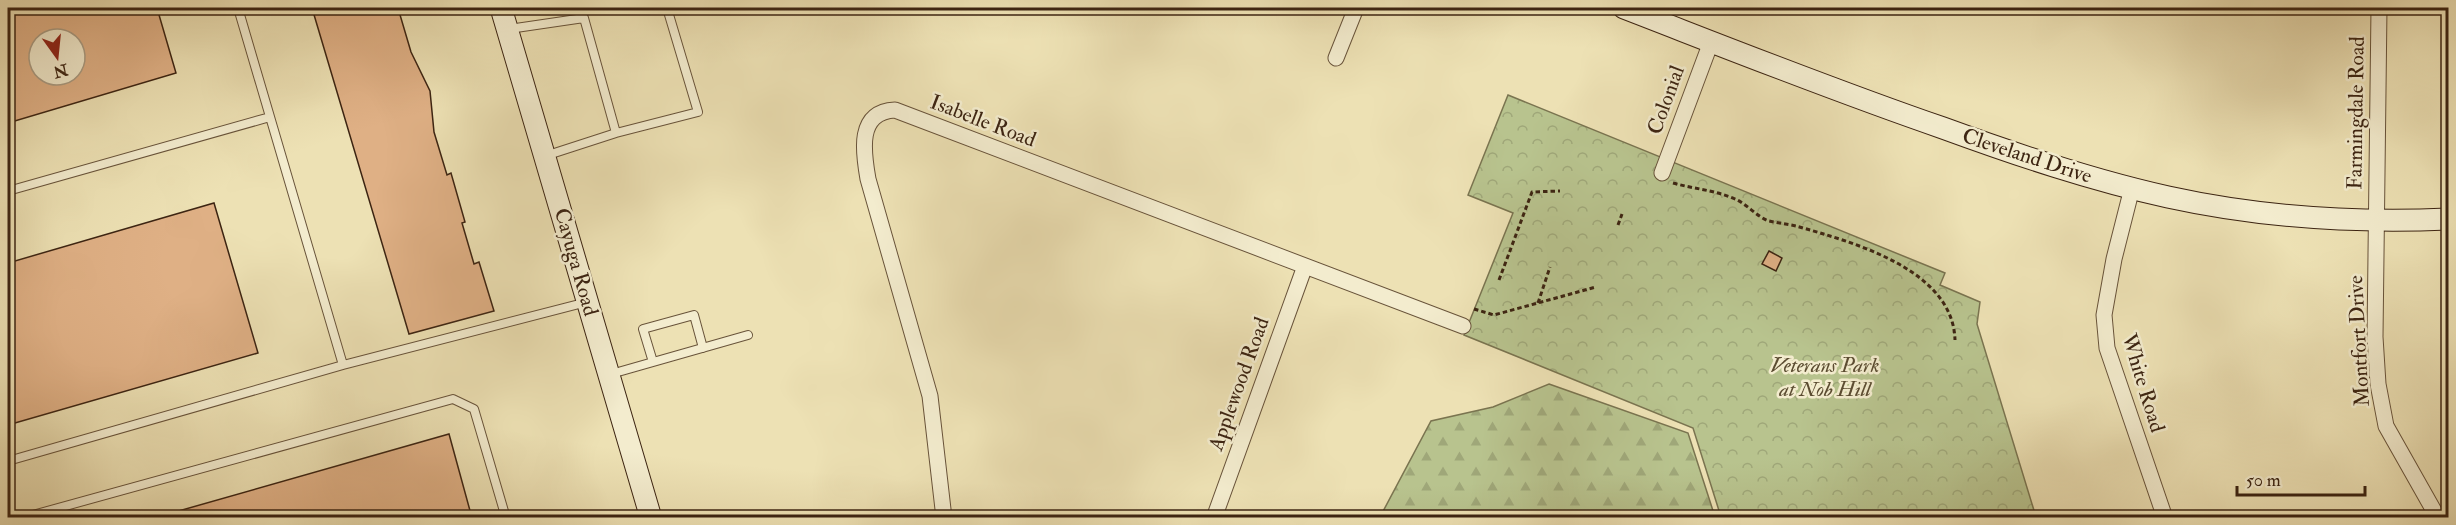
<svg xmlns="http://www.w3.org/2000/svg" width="2456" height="525" font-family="'IM FELL Double Pica',serif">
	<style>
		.forest { fill: url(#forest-firs); stroke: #7a7450; stroke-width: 1.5 }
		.park { fill: url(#park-crowns); stroke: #7a7450; stroke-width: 1.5 }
		.building { fill: #dfb085; stroke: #3c2412; stroke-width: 1.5; fill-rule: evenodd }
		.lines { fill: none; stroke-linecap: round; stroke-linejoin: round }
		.lane-casing { stroke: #68533a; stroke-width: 10 }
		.street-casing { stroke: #68533a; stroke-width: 17 }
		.secondary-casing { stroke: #3c2412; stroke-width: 23 }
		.path { stroke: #3c2412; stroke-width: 3; stroke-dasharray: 4.5 3; stroke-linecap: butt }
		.lane { stroke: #f3ecce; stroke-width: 8 }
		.street { stroke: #f3ecce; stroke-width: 15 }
		.secondary { stroke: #f3ecce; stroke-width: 21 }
		.labels { text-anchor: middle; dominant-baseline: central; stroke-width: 5; stroke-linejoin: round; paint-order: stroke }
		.street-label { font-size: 21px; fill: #3c2412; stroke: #f3ecce }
		.park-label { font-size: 21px; font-style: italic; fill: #5b4c31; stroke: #f3ecce }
	</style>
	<defs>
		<pattern id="forest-firs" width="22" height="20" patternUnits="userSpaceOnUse" patternTransform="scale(1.5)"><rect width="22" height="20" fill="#b8c38e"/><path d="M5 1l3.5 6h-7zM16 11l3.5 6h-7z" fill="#9fa779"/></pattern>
		<pattern id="park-crowns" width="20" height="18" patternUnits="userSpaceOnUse" patternTransform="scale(1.5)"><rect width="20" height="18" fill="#b8c38e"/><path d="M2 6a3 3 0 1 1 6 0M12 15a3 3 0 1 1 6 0" fill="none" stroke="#9fa779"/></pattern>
	</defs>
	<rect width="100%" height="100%" fill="#ede1b4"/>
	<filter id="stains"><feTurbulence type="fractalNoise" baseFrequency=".00333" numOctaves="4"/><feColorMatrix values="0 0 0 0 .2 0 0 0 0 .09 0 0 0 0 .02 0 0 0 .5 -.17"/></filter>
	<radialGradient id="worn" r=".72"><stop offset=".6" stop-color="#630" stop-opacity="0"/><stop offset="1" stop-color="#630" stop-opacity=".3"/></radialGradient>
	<!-- forest -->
	<path class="forest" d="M 1549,384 L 1688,433 L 1715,517 L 1380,517 L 1431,421 L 1493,407 Z"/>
	<!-- park -->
	<path class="park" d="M 1508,95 L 1945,273 L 1940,285 L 1980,302 L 1977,324 L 2036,517 L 1721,517 L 1693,428 L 1464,335 L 1513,213 L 1468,195 Z"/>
	<!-- building -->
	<path class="building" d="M 8,8 L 157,8 L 176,73 L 8,123 ZM 39,39 L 75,39 L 75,75 L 39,75 Z
		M 312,8 L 398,8 L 411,52 L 430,91 L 434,132 L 447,175 L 451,173 L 465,222 L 462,223 L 474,264 L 479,262 L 494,311 L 409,334 Z
		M 214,203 L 258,353 L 8,425 L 8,263 Z
		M 1769,251 L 1782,258 L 1776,271 L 1762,264 Z
		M 449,434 L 472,518 L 169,518 L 168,514 Z"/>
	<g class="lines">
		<defs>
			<path id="lane" d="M 238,8 L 343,365
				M 509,29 L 584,18 L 616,133 L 545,156
				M 616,133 L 698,112 L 667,8
				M 8,191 L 270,117
				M 653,362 L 643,329 L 694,315 L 703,348
				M 611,374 L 748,335
				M 8,461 L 343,365 L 587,302
				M 22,518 L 453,399 L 474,409 L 506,518"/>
			<path id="street" d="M 2379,8 L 2375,337 L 2378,384 L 2386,426 L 2438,518
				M 1336,58 L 1356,8
				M 1662,173 L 1711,42
				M 2132,188 L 2114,259 L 2104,315 L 2107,348 L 2165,518
				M 944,518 L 930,396 L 868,179 C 863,151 857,112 895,110 L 1463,326
				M 1214,518 L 1305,266"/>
			<path id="secondary" d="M 501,8 L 651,518
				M 1624,8 C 1730,49 1835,91 1943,128 C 2017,155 2091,180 2168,197 C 2259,217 2356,223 2448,219"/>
		</defs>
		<!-- lane casing -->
		<use href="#lane" class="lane-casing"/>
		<!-- street casing -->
		<use href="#street" class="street-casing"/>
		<!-- secondary casing -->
		<use href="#secondary" class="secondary-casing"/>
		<!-- path -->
		<path class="path" d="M 1673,183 C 1694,189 1715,190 1735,199 C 1747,204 1757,217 1769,221 C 1778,223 1787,224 1796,226 C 1852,242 1953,269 1955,340
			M 1618,225 L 1622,214
			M 1499,280 L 1532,192 L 1560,191
			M 1538,303 L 1550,267
			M 1474,309 L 1494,315 L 1596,287"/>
		<!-- lane -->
		<use href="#lane" class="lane"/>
		<!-- street -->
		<use href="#street" class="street"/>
		<!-- secondary -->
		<use href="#secondary" class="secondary"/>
	</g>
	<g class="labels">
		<!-- street labels -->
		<g class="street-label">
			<text transform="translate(1666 100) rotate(-70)">Colonial</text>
			<text transform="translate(2356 113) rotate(-89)">Farmingdale Road</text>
			<text transform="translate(983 121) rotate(21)">Isabelle Road</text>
			<text transform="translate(2027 156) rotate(18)">Cleveland Drive</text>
			<text transform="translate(576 262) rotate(74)">Cayuga Road</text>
			<text transform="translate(2359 341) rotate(-93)">Montfort Drive</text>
			<text transform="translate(2143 383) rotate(73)">White Road</text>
			<text transform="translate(1239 384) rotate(-70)">Applewood Road</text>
		</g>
		<!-- park labels -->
		<g class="park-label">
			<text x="1825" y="365">Veterans Park<tspan x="1825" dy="24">at Nob Hill</tspan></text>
		</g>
	</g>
	<!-- margin -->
	<rect width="2456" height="525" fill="none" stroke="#ede1b4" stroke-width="30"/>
	<rect x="9" y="9" width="2438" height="507" fill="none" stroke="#3c2412" stroke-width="3"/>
	<rect x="15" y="15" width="2426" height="495" fill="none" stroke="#3c2412" stroke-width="1.5"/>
	<!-- north arrow -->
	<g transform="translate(57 57) rotate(165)"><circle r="28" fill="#f3ecce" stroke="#aa9c83" stroke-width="1.5"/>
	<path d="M0-4.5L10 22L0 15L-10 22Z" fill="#8f2418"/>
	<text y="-9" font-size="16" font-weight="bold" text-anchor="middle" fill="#3c2412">N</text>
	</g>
	<!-- scale -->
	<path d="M2237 486v9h128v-9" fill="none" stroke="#3c2412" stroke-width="3"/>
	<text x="2246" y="486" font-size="18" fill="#3c2412" stroke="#f3ecce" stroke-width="4.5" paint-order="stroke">50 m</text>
	<rect width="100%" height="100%" filter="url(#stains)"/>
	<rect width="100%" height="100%" fill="url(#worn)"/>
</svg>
